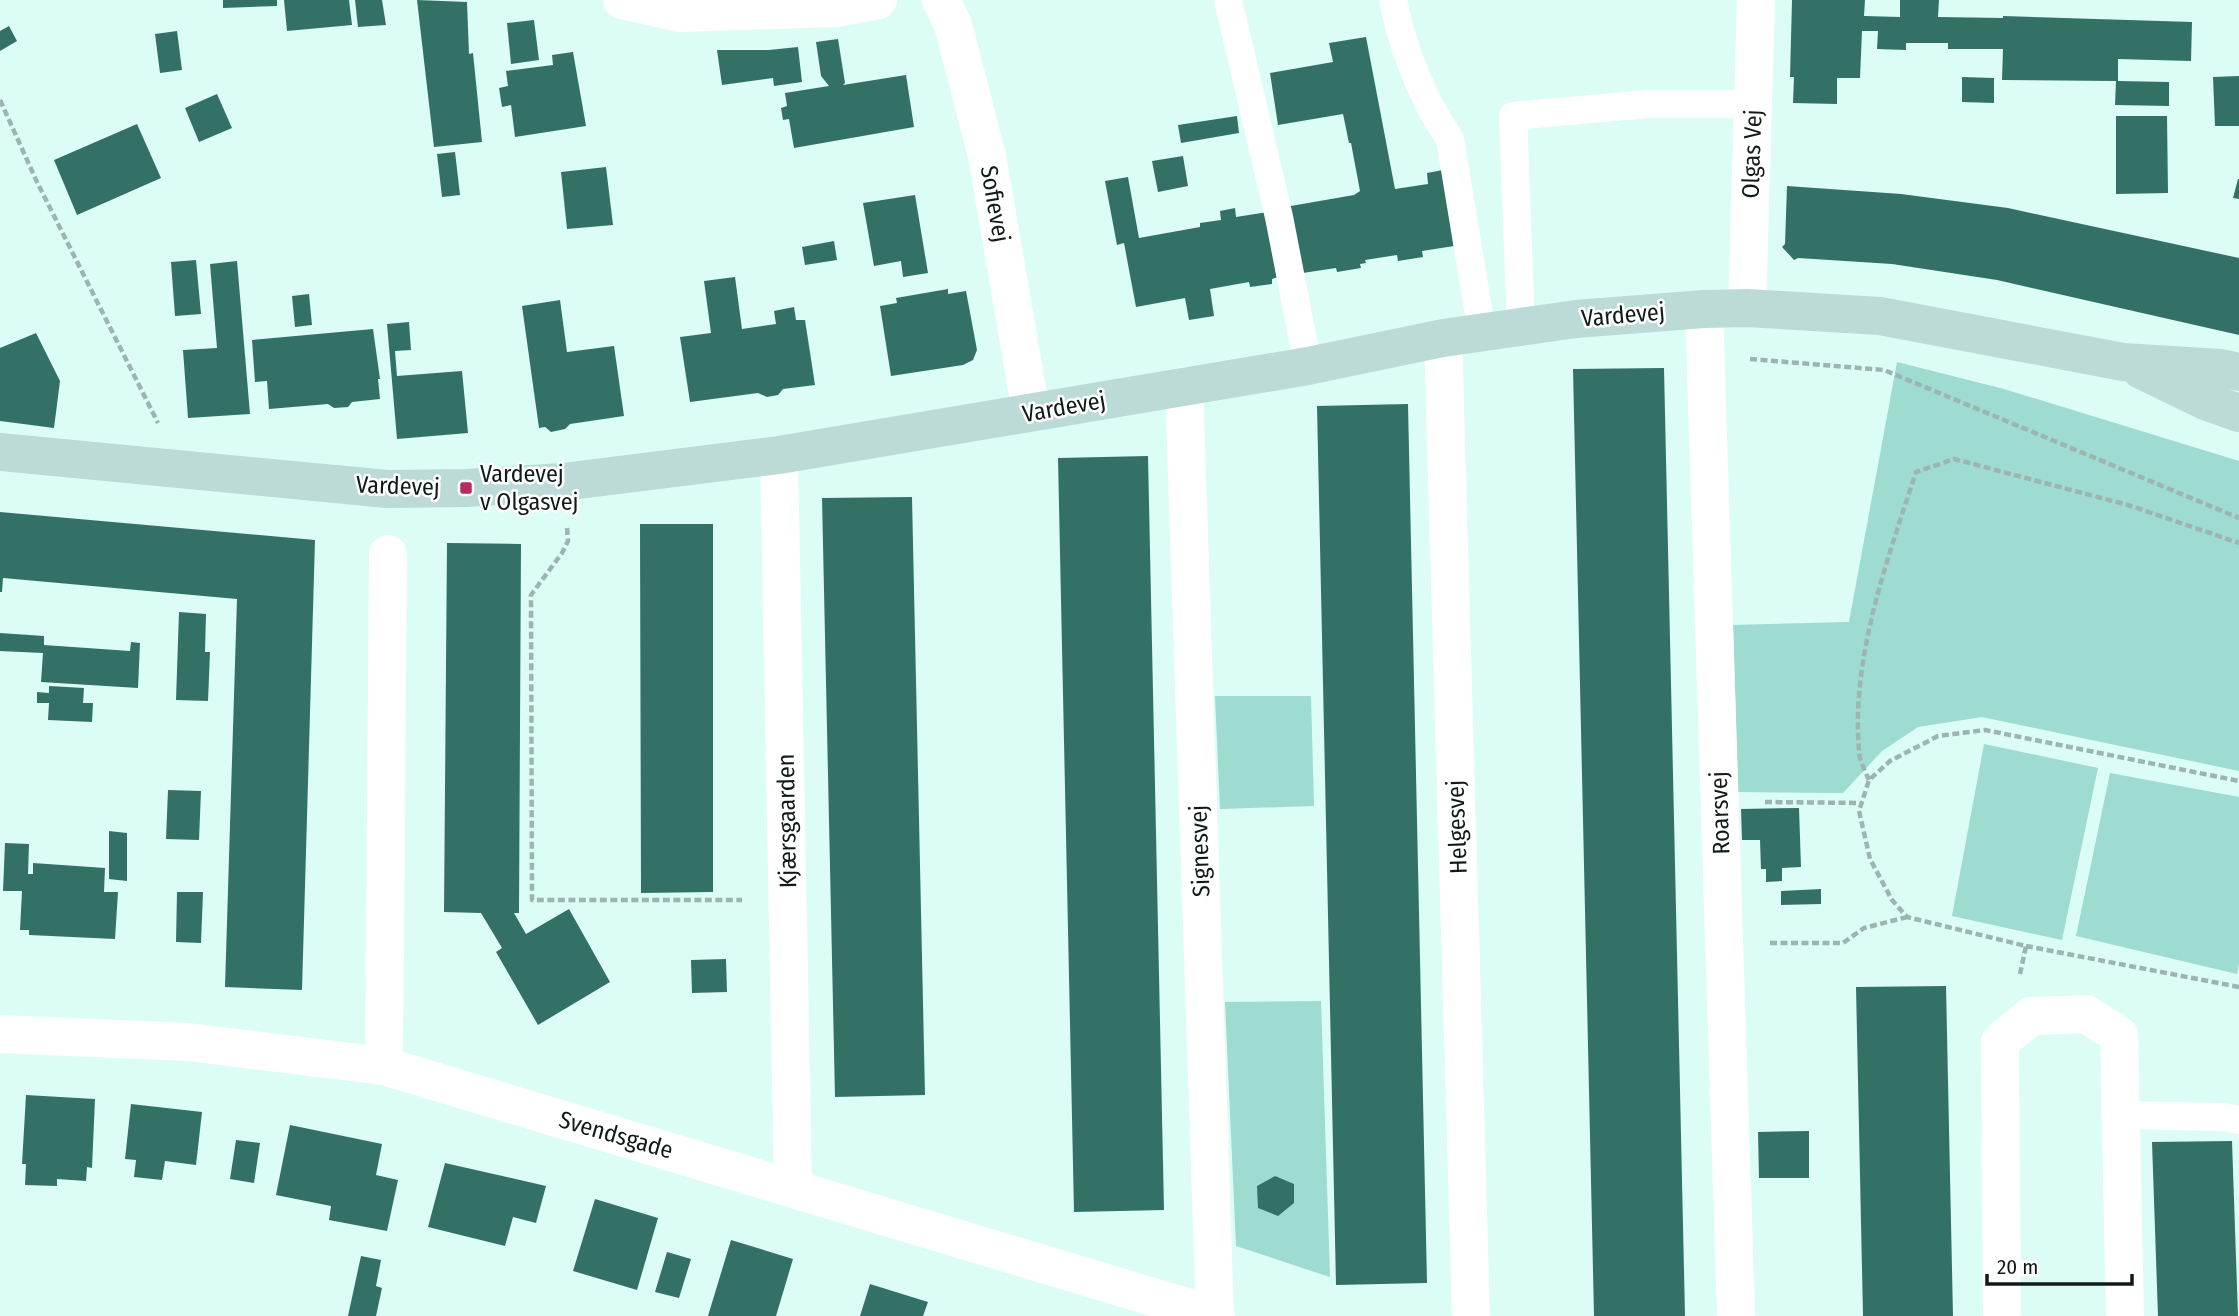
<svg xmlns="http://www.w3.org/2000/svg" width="2239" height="1316" font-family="'Fira Sans Condensed',sans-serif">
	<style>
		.green { fill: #9edbd0 }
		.building { fill: #337167 }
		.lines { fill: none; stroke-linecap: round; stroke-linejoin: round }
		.path { stroke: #9cb5b1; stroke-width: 4.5; stroke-dasharray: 7 3.5; stroke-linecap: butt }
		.lane { stroke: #fff; stroke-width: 28 }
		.street { stroke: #fff; stroke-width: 38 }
		.secondary { stroke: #bcdbd6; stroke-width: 38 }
		.poi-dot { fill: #b72b62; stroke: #fff; stroke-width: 2.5 }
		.labels { text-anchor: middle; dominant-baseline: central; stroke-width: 5; stroke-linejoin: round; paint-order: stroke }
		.street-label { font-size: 24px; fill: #101b19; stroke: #fff }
		.poi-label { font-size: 24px; fill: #101b19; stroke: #fff; text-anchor: start }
	</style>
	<rect width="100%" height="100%" fill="#dcfcf6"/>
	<!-- green -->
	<path class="green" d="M 1897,362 L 2004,389 L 2239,461 L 2239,771 L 1982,717 L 1918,727 L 1882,751 L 1843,793 L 1738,792 L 1733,625 L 1849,622 Z
		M 1215,696 L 1311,696 L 1314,806 L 1220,809 Z
		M 1984,744 L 2098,768 L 2062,940 L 1952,916 Z
		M 2110,773 L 2239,797 L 2239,963 L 2237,974 L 2076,936 Z
		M 1321,1001 L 1330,1277 L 1236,1246 L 1225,1002 Z"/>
	<!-- building -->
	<path class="building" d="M 223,0 L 277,0 L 277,6 L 223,8 Z
		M 284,0 L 349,0 L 352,25 L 287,31 Z
		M 355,0 L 382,0 L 386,25 L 358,27 Z
		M 417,0 L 467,2 L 469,54 L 473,53 L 482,142 L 434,147 Z
		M 1792,0 L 1865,0 L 1864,16 L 1900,17 L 1900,0 L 1939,0 L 1938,17 L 2003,18 L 2003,16 L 2192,22 L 2191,61 L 2118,59 L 2118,81 L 2169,82 L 2169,106 L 2115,105 L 2116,81 L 2002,80 L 2003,49 L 1948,49 L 1948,43 L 1906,43 L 1906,50 L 1877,49 L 1878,31 L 1862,31 L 1860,78 L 1837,78 L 1837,104 L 1793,103 L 1794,77 L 1790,77 Z
		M 534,20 L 539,60 L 511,64 L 507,23 Z
		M 9,26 L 17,41 L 0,51 L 0,31 Z
		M 177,31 L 182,70 L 160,73 L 155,34 Z
		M 1366,37 L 1395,189 L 1428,184 L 1427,173 L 1443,170 L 1454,246 L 1422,251 L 1423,257 L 1398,261 L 1397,255 L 1365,260 L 1366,263 L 1360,264 L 1361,268 L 1337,272 L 1336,268 L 1296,274 L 1285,207 L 1354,195 L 1360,191 L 1351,143 L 1349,143 L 1343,114 L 1278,125 L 1270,73 L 1333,62 L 1329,43 Z
		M 838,39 L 845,83 L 843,85 L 906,75 L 914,127 L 794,148 L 789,119 L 783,120 L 781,108 L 787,106 L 785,93 L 829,86 L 821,76 L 816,42 Z
		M 798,47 L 802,82 L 774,86 L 773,78 L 722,85 L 717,50 L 769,50 Z
		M 573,52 L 586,126 L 515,137 L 511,105 L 502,107 L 499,88 L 508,86 L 506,71 L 553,65 L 552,55 Z
		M 2239,76 L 2239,126 L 2215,126 L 2213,77 Z
		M 1962,77 L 1994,78 L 1994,103 L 1962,102 Z
		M 217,94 L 232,128 L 199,142 L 185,108 Z
		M 1237,116 L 1239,133 L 1181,143 L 1178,125 Z
		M 2116,116 L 2167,116 L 2168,193 L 2116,194 Z
		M 137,124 L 161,178 L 77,215 L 54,160 Z
		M 455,152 L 460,195 L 442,197 L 437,154 Z
		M 1183,156 L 1188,186 L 1158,192 L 1152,161 Z
		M 606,167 L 613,225 L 567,229 L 561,172 Z
		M 1128,177 L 1139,238 L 1200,227 L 1200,223 L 1221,220 L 1220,211 L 1235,208 L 1236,217 L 1268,212 L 1278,277 L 1272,279 L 1272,284 L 1250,287 L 1249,282 L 1210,289 L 1214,316 L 1189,320 L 1185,298 L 1136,307 L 1124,243 L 1117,245 L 1105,181 Z
		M 2238,179 L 2239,179 L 2239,199 L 2233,198 Z
		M 1787,186 L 1901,194 L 2008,208 L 2239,258 L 2239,335 L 1997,280 L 1892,264 L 1798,258 L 1794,260 L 1782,247 L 1785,244 Z
		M 915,195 L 928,273 L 903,277 L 901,261 L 874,266 L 863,203 Z
		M 834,241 L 837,260 L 805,265 L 802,247 Z
		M 196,260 L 201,314 L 175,316 L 171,262 Z
		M 237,261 L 250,414 L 188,418 L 183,350 L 217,348 L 210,264 Z
		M 735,277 L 742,329 L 776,324 L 774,311 L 794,307 L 796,320 L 805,320 L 815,385 L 783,389 L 778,395 L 767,397 L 758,393 L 690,402 L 680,337 L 711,333 L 704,281 Z
		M 948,289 L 948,294 L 966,291 L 977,350 L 973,360 L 963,365 L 891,376 L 880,306 L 897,303 L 896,298 Z
		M 309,294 L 312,325 L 295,327 L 292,296 Z
		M 560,300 L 567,352 L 614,346 L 624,416 L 570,424 L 565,429 L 551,432 L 545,427 L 539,428 L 522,306 Z
		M 409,322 L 411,350 L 395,351 L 397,376 L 462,371 L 468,433 L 397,439 L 387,324 Z
		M 373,329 L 380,379 L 378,379 L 380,399 L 352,402 L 348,407 L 334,408 L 328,404 L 269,409 L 267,381 L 255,382 L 252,340 Z
		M 36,333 L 60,381 L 54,428 L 0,421 L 0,348 Z
		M 1664,368 L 1685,1316 L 1594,1316 L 1573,369 Z
		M 1408,404 L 1427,1283 L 1336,1285 L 1317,406 Z
		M 1148,456 L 1164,1210 L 1074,1212 L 1058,458 Z
		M 912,497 L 925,1095 L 835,1097 L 822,498 Z
		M 0,512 L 315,540 L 302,990 L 225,987 L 237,599 L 3,578 L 2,592 L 0,592 Z
		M 640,524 L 713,524 L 713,892 L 641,893 Z
		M 447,543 L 521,544 L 519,913 L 514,913 L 526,934 L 569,909 L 610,982 L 538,1025 L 496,952 L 502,948 L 481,913 L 444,912 Z
		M 179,612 L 206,614 L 205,652 L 210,652 L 208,701 L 176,700 Z
		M 0,633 L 44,636 L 44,645 L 130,651 L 131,642 L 140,643 L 138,688 L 41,682 L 43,653 L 0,651 Z
		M 49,686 L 84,688 L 83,703 L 93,703 L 92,722 L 48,720 L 49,703 L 37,703 L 37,692 L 49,693 Z
		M 168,790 L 201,791 L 199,840 L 166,839 Z
		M 1799,808 L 1801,867 L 1782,868 L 1782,881 L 1766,882 L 1766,869 L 1761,869 L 1760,840 L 1742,840 L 1741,809 Z
		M 109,831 L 127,833 L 127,881 L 109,879 Z
		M 5,843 L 29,844 L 28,874 L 33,874 L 33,863 L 105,868 L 104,892 L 118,892 L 115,939 L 29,935 L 29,930 L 20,930 L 22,891 L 3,891 Z
		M 1821,889 L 1821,904 L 1781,905 L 1781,891 Z
		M 177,892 L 203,892 L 201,943 L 176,942 Z
		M 726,959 L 727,992 L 692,993 L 691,960 Z
		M 1946,986 L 1953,1316 L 1863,1316 L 1856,987 Z
		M 26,1095 L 95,1099 L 92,1168 L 87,1167 L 86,1181 L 57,1179 L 57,1186 L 25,1185 L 26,1164 L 22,1164 Z
		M 131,1104 L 202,1112 L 196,1165 L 165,1161 L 162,1180 L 134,1177 L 136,1160 L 125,1159 Z
		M 290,1125 L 382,1144 L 376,1175 L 398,1180 L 387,1231 L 329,1220 L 331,1206 L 276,1195 Z
		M 1809,1131 L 1809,1178 L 1759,1178 L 1758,1132 Z
		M 236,1140 L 260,1143 L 254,1183 L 230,1179 Z
		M 2232,1141 L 2238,1316 L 2158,1316 L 2152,1142 Z
		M 445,1163 L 546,1186 L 536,1223 L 513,1217 L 505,1246 L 428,1227 Z
		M 1275,1176 L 1294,1184 L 1294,1203 L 1278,1216 L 1258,1208 L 1257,1186 Z
		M 595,1199 L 658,1218 L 637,1290 L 573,1271 Z
		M 731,1240 L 793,1259 L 776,1316 L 708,1316 Z
		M 667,1252 L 691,1259 L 679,1298 L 655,1292 Z
		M 361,1256 L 381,1260 L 376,1286 L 382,1288 L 376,1316 L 348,1316 Z
		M 870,1284 L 928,1302 L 923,1316 L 860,1316 Z"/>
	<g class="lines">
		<!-- path -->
		<path class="path" d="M 0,100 L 37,182 L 158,423
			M 1750,359 L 1884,370 L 2239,518
			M 567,528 L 568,541 L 562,553 L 531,595 L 532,900 L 742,900
			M 1869,780 C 1865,771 1859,760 1859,750 C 1851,657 1888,558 1916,472 L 1954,459 L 2128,505 L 2239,543
			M 1765,802 L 1862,803
			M 1770,943 L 1843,943 L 1864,928 L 1907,917
			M 2026,946 L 2239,987
			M 2020,974 L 2026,946 L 1907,917 L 1892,900 L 1870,859 L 1859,811 L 1869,780 L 1890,761 L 1938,736 L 1985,730 L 2239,781"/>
		<!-- lane -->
		<path class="lane" d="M 1228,0 L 1279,217 L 1308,366
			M 1393,0 C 1402,46 1423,101 1450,139 L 1482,333
			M 1521,327 L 1513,116 L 1648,104 L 1754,104
			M 2120,1115 L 2224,1117 L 2239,1120"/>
		<!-- street -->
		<path class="street" d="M 622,0 L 679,13 L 835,8 L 878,0
			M 941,0 L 953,25 L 987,156 L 1031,412
			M 1747,308 L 1756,0
			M 1704,309 L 1736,1316
			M 1443,338 L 1471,1316
			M 1184,386 L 1215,1316
			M 779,455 L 793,1187
			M 0,1034 L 188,1042 L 384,1066 L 1216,1316
			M 384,1066 L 388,554
			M 2002,1316 L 2000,1042 L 2031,1016 L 2086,1014 L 2119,1035 L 2125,1316"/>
		<!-- secondary -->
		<path class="secondary" d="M 2141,370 L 2205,401 L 2239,413
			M 0,452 L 387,489 L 466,488 L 563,482 L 779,455 L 1308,366 L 1443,338 L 1576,319 L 1704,309 L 1747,308 L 1880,316 L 2123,362 L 2221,368 L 2239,372"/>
	</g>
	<!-- markers -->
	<rect class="poi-dot" x="459" y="481" width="14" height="14" rx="3.5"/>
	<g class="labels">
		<!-- street labels -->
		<g class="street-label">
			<text transform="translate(1752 154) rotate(-88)">Olgas Vej</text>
			<text transform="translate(995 204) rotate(80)">Sofievej</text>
			<text transform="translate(1623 315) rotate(-5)">Vardevej</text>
			<text transform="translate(1064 407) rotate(-10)">Vardevej</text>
			<text transform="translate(398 486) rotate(2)">Vardevej</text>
			<text transform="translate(1720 813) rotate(-92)">Roarsvej</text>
			<text transform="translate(787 821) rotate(-91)">Kjærsgaarden</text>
			<text transform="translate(1457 827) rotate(-92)">Helgesvej</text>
			<text transform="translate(1200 851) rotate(-92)">Signesvej</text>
			<text transform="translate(616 1135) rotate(16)">Svendsgade</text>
		</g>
		<!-- poi labels -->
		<g class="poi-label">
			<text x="480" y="474">Vardevej<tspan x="480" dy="28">v Olgasvej</tspan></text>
		</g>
	</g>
	<!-- scale -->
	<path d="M1987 1274v10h145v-10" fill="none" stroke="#101b19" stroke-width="3.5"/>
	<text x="1997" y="1274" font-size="21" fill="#101b19" stroke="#ffffff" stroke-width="5" paint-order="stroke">20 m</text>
</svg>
